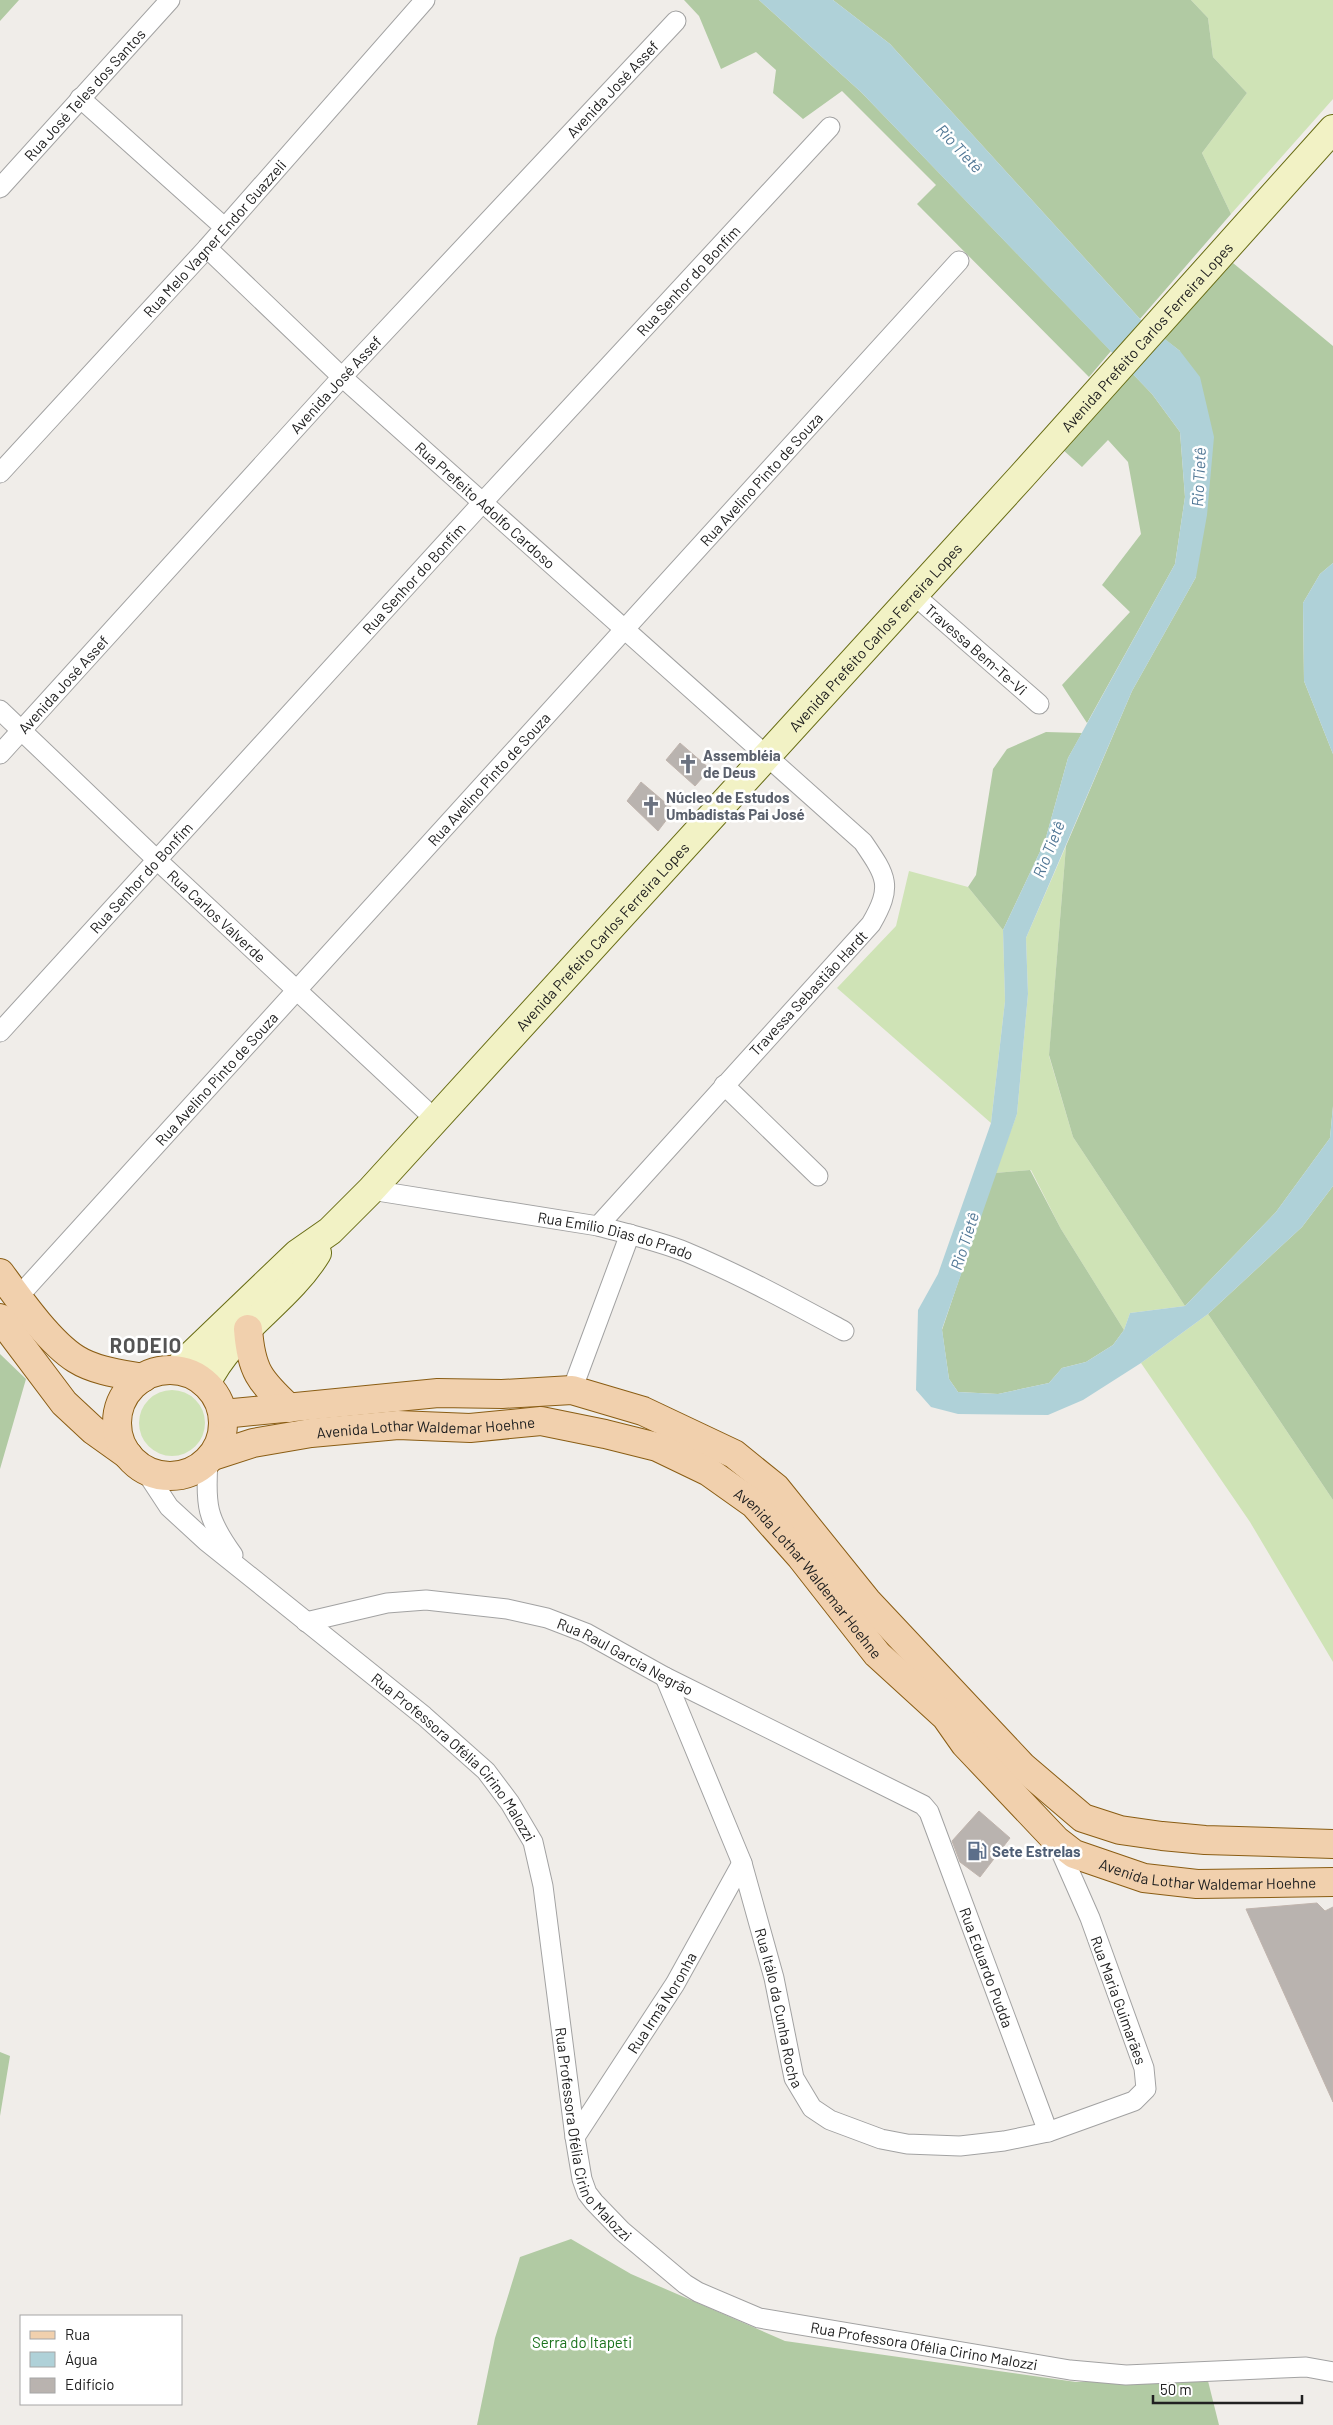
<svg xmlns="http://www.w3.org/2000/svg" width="1333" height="2425" font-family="Barlow,sans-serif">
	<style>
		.grass { fill: #cfe3b6 }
		.forest { fill: #b1caa3 }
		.water { fill: #afd1d8 }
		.building { fill: #b9b3af; stroke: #c0b4ad }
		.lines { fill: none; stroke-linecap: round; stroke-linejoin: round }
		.minor-casing { stroke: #a2a2a2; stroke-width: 21 }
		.secondary-casing { stroke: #686c14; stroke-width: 30 }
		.primary-casing { stroke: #8a5d14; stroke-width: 30 }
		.minor { stroke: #fff; stroke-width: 19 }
		.secondary { stroke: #f2f2c5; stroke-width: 28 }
		.primary { stroke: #f1d0ad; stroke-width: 28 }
		.labels { text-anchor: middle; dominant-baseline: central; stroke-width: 5; stroke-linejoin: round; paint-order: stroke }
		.street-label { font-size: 15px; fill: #212121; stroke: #fff }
		.worship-label { font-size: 15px; font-weight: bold; fill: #5b616d; stroke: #fff; text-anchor: start }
		.service-label { font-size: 15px; font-weight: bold; fill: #4e5e75; stroke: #fff; text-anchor: start }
		.park-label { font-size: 15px; fill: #1b731d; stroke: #fff }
		.water-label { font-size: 16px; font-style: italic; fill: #527896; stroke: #fff }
		.district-label { font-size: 20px; font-weight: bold; letter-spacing: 1px; fill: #545454; stroke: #fff }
	</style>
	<rect width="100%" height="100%" fill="#f0ede9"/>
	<!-- grass -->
	<path class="grass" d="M 1191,0 L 1333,0 L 1333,99 L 1231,214 L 1202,153 L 1247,93 L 1213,57 L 1208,18 Z
		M 1066,846 L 1049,1056 L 1073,1137 L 1185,1306 L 1130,1313 L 1124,1330 L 1061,1229 L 1031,1170 L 995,1173 L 1017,1114 L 1028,994 L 1026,938 Z
		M 909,871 L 968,887 L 1003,930 L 1005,1001 L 991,1123 L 837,988 L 896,926 Z
		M 1208,1314 L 1333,1500 L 1333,1662 L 1250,1522 L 1141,1363 Z
		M139 1423a33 33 0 1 1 66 0a33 33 0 1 1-66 0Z"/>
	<!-- forest -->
	<path class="forest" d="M 0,0 L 19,0 L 0,21 Z
		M 684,0 L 759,0 L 861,92 L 1111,351 L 1089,377 L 917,204 L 936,185 L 842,91 L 803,119 L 773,93 L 776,70 L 756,52 L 721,69 L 699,16 Z
		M 833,0 L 1191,0 L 1208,18 L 1213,57 L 1247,93 L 1202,153 L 1231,214 L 1140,319 L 890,44 Z
		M 1233,263 L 1333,346 L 1333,563 L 1320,574 L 1303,603 L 1304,681 L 1333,754 L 1333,1106 L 1330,1138 L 1276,1212 L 1185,1306 L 1073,1137 L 1049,1055 L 1066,846 L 1132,691 L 1196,577 L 1180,351 L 1163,338 Z
		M 1131,372 L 1152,394 L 1180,432 L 1185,497 L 1175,564 L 1087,723 L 1062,685 L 1130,612 L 1102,585 L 1141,534 L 1128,462 L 1108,440 L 1082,467 L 1062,449 Z
		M 1046,732 L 1082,733 L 1068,758 L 1045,841 L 1003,930 L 968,887 L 976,875 L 993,769 L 1007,749 Z
		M 1030,1170 L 1061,1229 L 1124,1330 L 1113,1345 L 1086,1362 L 1062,1368 L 1049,1383 L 998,1394 L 958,1392 L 949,1379 L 942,1330 L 995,1173 Z
		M 1333,1186 L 1333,1500 L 1208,1314 L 1302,1227 Z
		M 0,1354 L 26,1379 L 0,1469 Z
		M 0,2052 L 10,2056 L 0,2116 Z
		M 571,2239 L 631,2274 L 785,2341 L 1076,2382 L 1207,2377 L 1219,2425 L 477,2425 L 495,2338 L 520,2257 Z"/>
	<!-- water -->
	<path class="water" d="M 759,0 L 833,0 L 890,44 L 1140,319 L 1180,351 L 1200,377 L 1214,437 L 1207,515 L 1196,577 L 1132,691 L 1026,938 L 1028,994 L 1017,1114 L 942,1329 L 949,1379 L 958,1392 L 998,1394 L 1049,1383 L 1062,1368 L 1086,1362 L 1113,1345 L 1124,1330 L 1130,1313 L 1185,1306 L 1276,1212 L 1330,1138 L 1333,1106 L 1333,1186 L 1302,1227 L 1208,1314 L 1141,1363 L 1083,1400 L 1048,1415 L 958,1414 L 931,1407 L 916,1390 L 918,1310 L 938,1274 L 991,1123 L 1005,1001 L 1003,930 L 1045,841 L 1068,758 L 1175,564 L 1185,497 L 1180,432 L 1152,394 L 861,92 Z
		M 1333,563 L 1333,754 L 1304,681 L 1303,603 L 1320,574 Z"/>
	<!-- building -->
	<path class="building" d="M 680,743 L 710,769 L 695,786 L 666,760 Z
		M 641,782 L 674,810 L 658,831 L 627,801 Z
		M 979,1811 L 1010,1838 L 980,1877 L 960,1862 L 952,1841 Z
		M 1317,1903 L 1325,1911 L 1333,1907 L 1333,2102 L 1246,1909 Z"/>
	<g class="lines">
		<defs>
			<g id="minor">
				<path d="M 80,98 L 224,227"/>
				<path id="s1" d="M 0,188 L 170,0"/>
				<path id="s2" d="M 207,248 L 342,377 L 863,842 C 887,877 893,886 871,924 L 598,1226"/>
				<path id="s3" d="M 0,473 L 207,248 L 425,0"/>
				<path id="s4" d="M 913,594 L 1039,704"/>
				<path id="s5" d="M 0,710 L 157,860 L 436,1120"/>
				<path id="s6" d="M 0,754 L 342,377 L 676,21"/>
				<path id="s7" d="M 0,1032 L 483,502 L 830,127"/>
				<path d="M 724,1085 L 818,1176"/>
				<path id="s8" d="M 371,1190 L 598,1226 C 628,1234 658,1241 686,1252 C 741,1275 792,1303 844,1331"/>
				<path id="s9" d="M 18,1297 L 959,261"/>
				<path d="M 572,1390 L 630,1234"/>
				<path d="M 208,1462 C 205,1505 207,1519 233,1555"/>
				<path id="s10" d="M 144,1469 L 169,1507 L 206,1541 L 424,1716 L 486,1771 L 510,1803 L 533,1842 L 543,1886 L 575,2137 L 582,2179 L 587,2193 L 594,2202 L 622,2231 L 685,2284 L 698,2292 L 759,2318 L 1070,2370 L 1126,2375 L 1306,2367 L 1333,2372"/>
				<path id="s11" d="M 306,1622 L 387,1603 L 426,1600 L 507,1609 L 547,1618 L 586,1633 L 665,1677 L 923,1805 L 929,1812 L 1048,2132"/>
				<path id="s12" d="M 665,1677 L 742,1863 L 774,1978 L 794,2078 L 812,2108 L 830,2120 L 881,2139 L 907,2144 L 960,2146 L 1004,2141 L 1048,2132 L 1134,2101 L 1146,2089 L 1144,2068 L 1090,1918 L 1057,1843"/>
				<path id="s13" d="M 575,2137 L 675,1984 L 742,1863"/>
			</g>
			<g id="secondary">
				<path id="s14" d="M 176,1370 L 297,1254 L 330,1231 L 371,1190 L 1022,476 L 1333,129"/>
				<path d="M 206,1384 C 231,1331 287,1302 317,1253"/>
			</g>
			<g id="primary">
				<path d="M 0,1273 C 19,1299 49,1342 76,1359 C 95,1371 121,1374 143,1378"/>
				<path d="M 0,1318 L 64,1403 L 93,1430 L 128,1455"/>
				<path d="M 248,1329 C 251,1371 260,1381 289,1408"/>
				<circle cx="170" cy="1423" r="53"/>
				<path d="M 223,1414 L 438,1393 L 502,1394 L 572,1390 L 643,1411 L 734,1454 L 776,1488 L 867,1601 L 1023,1767 L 1083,1818 L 1120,1830 L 1162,1836 L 1205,1840 L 1333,1844"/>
				<path id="s15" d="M 213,1456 L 253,1443 L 311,1433 L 398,1425 L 470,1428 L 541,1421 L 605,1434 L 657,1447 L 709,1472 L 754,1504 L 801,1557 L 877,1654 L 946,1717 L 965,1744 L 1056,1840 L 1074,1854 L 1144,1878 L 1197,1884 L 1333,1882"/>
			</g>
		</defs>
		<!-- minor casing -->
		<use href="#minor" class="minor-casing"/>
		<!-- secondary casing -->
		<use href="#secondary" class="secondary-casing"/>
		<!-- primary casing -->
		<use href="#primary" class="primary-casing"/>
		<!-- minor -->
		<use href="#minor" class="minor"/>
		<!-- secondary -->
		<use href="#secondary" class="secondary"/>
		<!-- primary -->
		<use href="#primary" class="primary"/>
	</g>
	<!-- icons -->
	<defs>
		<symbol id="church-bare" viewBox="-9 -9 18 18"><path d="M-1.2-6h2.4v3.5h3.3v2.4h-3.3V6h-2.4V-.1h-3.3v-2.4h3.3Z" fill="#6b7280" stroke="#fff" stroke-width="2.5" paint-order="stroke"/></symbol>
		<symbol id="fuel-bare" viewBox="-9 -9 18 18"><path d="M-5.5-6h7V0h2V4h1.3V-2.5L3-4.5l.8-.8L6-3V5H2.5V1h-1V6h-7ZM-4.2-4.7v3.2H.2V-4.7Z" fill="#5c6f8a" stroke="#fff" stroke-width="2.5" paint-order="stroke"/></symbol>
	</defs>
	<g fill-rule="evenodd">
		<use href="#church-bare" x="674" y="750" width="28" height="28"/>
		<use href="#church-bare" x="637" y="792" width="28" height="28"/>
		<use href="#fuel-bare" x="963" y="1837" width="28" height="28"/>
	</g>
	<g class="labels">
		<!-- street labels -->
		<g class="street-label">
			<text stroke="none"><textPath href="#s6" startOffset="904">Avenida José Assef</textPath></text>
			<text stroke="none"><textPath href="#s1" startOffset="126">Rua José Teles dos Santos</textPath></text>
			<text stroke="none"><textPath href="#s3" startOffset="318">Rua Melo Vagner Endor Guazzeli</textPath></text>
			<text stroke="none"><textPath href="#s7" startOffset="1019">Rua Senhor do Bonfim</textPath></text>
			<text stroke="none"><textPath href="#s14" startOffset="1419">Avenida Prefeito Carlos Ferreira Lopes</textPath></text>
			<text stroke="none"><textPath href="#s6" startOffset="499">Avenida José Assef</textPath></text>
			<text stroke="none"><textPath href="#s9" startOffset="1105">Rua Avelino Pinto de Souza</textPath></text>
			<text stroke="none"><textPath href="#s2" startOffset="379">Rua Prefeito Adolfo Cardoso</textPath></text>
			<text stroke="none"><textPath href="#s7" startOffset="614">Rua Senhor do Bonfim</textPath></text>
			<text stroke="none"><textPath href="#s14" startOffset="1014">Avenida Prefeito Carlos Ferreira Lopes</textPath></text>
			<text stroke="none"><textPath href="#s4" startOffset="84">Travessa Bem-Te-Vi</textPath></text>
			<text stroke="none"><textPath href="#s6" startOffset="94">Avenida José Assef</textPath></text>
			<text stroke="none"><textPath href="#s9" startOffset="700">Rua Avelino Pinto de Souza</textPath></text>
			<text stroke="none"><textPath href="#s7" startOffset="209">Rua Senhor do Bonfim</textPath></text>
			<text stroke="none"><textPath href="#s5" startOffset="299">Rua Carlos Valverde</textPath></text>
			<text stroke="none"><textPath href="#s14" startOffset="609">Avenida Prefeito Carlos Ferreira Lopes</textPath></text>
			<text transform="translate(808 993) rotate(-47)">Travessa Sebastião Hardt</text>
			<text stroke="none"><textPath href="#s9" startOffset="295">Rua Avelino Pinto de Souza</textPath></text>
			<text stroke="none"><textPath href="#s8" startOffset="249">Rua Emílio Dias do Prado</textPath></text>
			<text stroke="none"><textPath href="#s15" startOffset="216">Avenida Lothar Waldemar Hoehne</textPath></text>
			<text stroke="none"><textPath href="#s15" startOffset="651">Avenida Lothar Waldemar Hoehne</textPath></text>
			<text stroke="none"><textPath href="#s11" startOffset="332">Rua Raul Garcia Negrão</textPath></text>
			<text stroke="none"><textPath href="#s10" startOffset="426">Rua Professora Ofélia Cirino Malozzi</textPath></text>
			<text stroke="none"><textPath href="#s15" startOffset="1176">Avenida Lothar Waldemar Hoehne</textPath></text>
			<text stroke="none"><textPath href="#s11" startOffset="840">Rua Eduardo Pudda</textPath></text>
			<text transform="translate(1119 2000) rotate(70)">Rua Maria Guimarães</text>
			<text stroke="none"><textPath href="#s13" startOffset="160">Rua Irmã Noronha</textPath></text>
			<text stroke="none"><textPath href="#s12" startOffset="351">Rua Itálo da Cunha Rocha</textPath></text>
			<text stroke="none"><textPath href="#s10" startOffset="846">Rua Professora Ofélia Cirino Malozzi</textPath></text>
			<text stroke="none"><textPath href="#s10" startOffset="1282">Rua Professora Ofélia Cirino Malozzi</textPath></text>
		</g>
		<!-- worship labels -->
		<g class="worship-label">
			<text x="703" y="755">Assembléia<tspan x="703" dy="17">de Deus</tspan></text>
			<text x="666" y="797">Núcleo de Estudos<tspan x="666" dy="17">Umbadistas Pai José</tspan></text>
		</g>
		<!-- service labels -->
		<g class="service-label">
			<text x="992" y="1851">Sete Estrelas</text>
		</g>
		<!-- park labels -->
		<g class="park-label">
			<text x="582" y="2342">Serra do Itapeti</text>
		</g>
		<!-- water labels -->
		<g class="water-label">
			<text transform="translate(960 148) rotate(47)">Rio Tietê</text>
			<text transform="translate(1198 477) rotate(-87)">Rio Tietê</text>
			<text transform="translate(1048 849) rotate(-68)">Rio Tietê</text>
			<text transform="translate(964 1241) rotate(-72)">Rio Tietê</text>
		</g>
		<!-- district labels -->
		<g class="district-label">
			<text x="146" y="1345">RODEIO</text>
		</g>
	</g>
	<!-- legend -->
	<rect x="20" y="2315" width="162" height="90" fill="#ffffff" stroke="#a6a6a6"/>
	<rect x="30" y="2331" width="25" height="8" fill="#f1d0ad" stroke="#a6a6a6"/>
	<text x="65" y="2340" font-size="15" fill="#212121">Rua</text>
	<rect x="30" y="2352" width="25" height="15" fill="#afd1d8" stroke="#a6a6a6"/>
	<text x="65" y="2365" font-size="15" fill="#212121">Água</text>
	<rect x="30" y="2378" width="25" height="15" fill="#b9b3af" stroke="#a6a6a6"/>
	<text x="65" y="2390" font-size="15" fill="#212121">Edifício</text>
	<!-- scale -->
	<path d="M1153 2395v8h149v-8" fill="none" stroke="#212121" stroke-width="2.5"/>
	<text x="1160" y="2395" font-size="15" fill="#212121" stroke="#ffffff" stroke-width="4" paint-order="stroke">50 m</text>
</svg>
